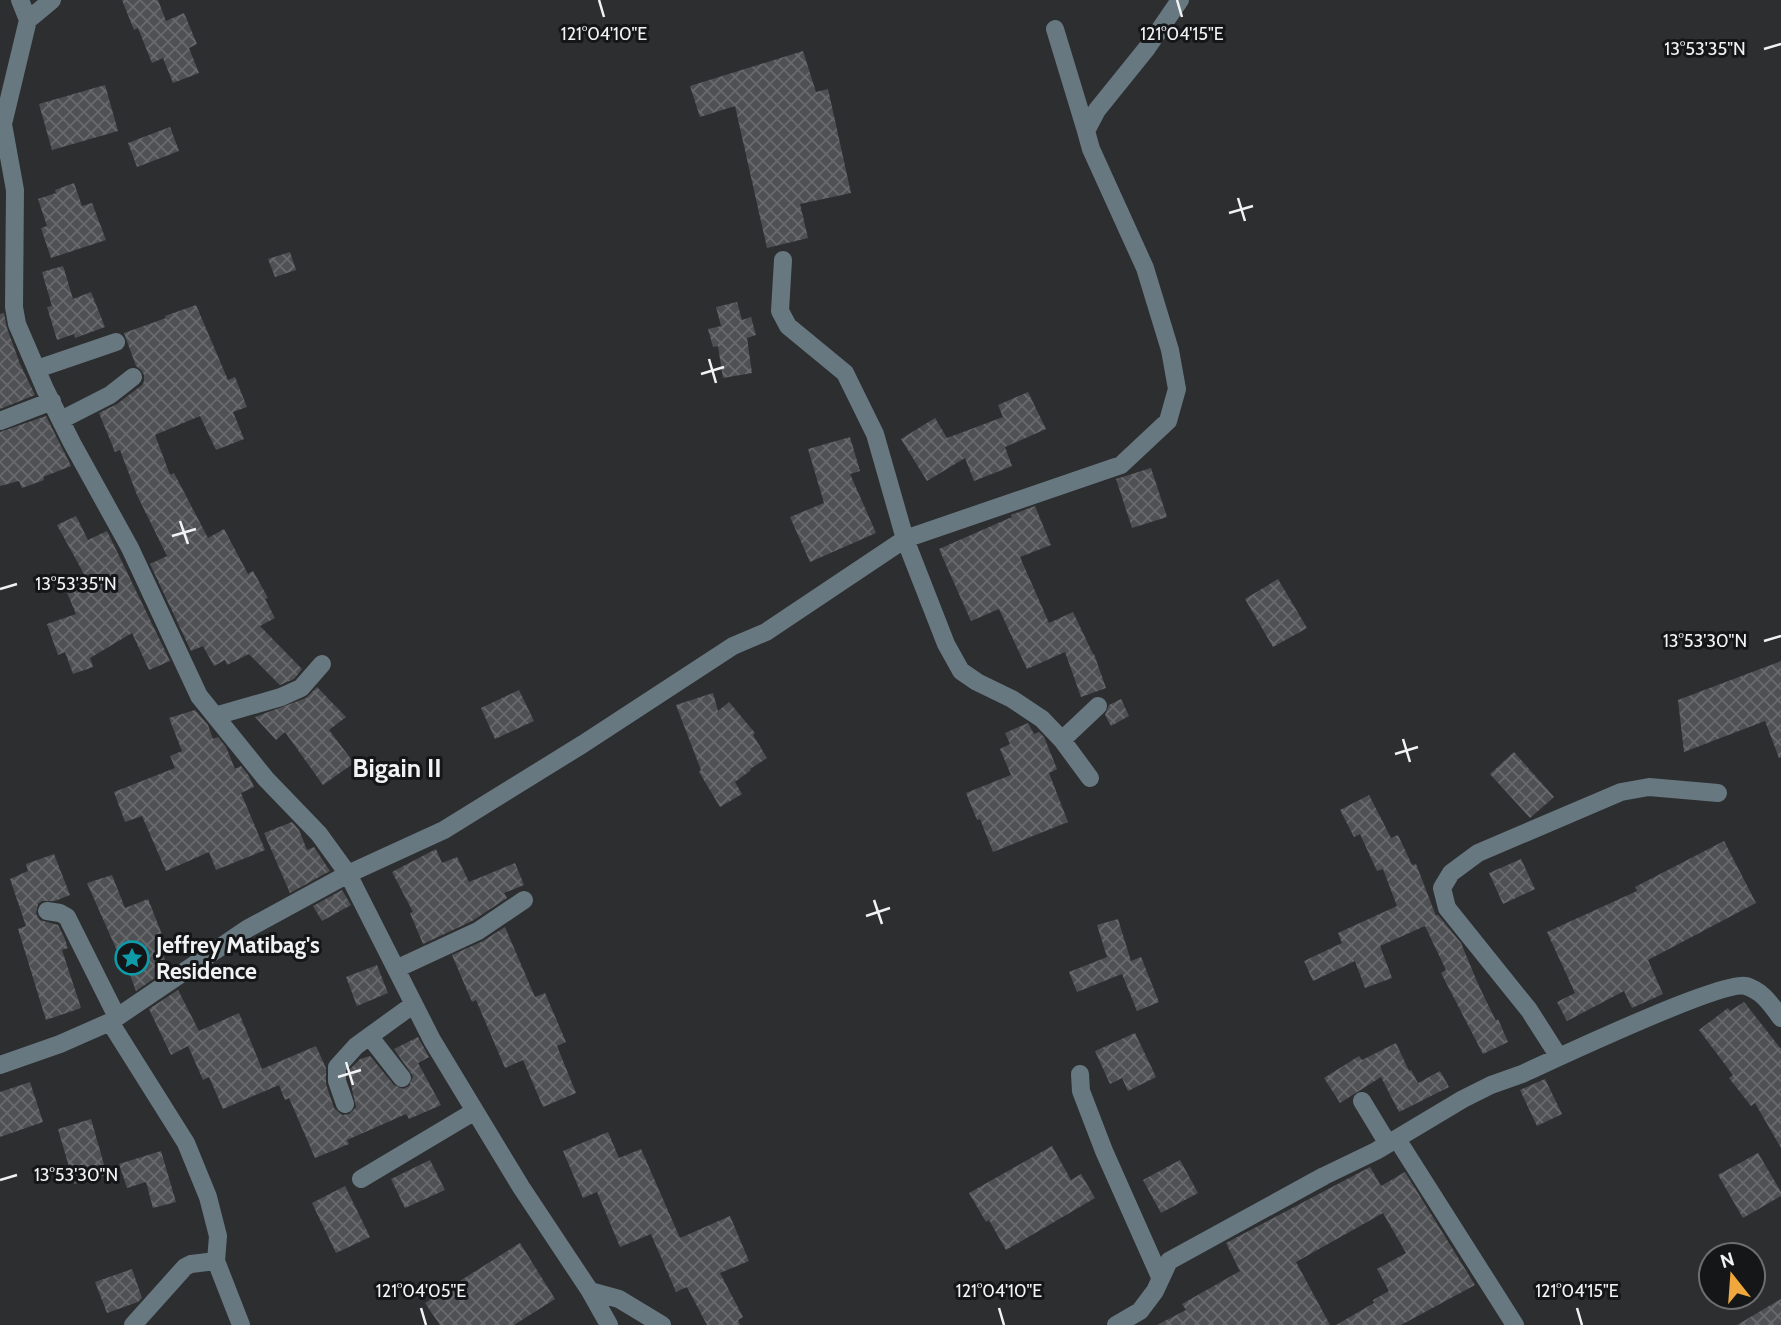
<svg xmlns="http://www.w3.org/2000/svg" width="1781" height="1325" font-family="Cabin,sans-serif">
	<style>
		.building { fill: url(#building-cross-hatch) }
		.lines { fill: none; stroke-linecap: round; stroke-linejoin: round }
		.minor { stroke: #677880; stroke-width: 18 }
		.ticks { fill: none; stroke: #f1f2f4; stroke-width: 2.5 }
		.labels { text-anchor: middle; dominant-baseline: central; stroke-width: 6; stroke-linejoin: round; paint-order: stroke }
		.poi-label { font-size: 23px; font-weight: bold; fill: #f1f2f4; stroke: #151617; text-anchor: start }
		.quarter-label { font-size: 26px; font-weight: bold; fill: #f1f2f4; stroke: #151617 }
		.ticks-label { font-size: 18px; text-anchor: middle; fill: #f1f2f4; stroke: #151617; stroke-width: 6; stroke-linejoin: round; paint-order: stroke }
	</style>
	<defs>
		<pattern id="building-cross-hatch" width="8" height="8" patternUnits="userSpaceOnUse" patternTransform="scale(1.75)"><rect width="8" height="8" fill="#4f5054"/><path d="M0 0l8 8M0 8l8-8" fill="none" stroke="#696a6d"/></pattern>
	</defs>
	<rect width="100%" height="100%" fill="#2d2e30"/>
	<!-- building -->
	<path class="building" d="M 122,0 L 158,0 L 166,21 L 184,13 L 197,44 L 189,48 L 199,73 L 173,83 L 163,58 L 152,63 L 138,28 L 134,30 Z
		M 803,51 L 816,92 L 828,89 L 851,193 L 800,204 L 808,238 L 767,248 L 735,106 L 700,117 L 690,86 Z
		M 105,85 L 118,131 L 52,150 L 39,104 Z
		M 170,127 L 179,151 L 137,167 L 128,143 Z
		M 74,183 L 82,206 L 92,203 L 106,240 L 51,258 L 41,228 L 47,226 L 38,199 L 56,193 L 55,190 Z
		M 290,252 L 296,270 L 275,277 L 268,259 Z
		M 63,266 L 73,299 L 91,292 L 105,327 L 75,338 L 74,334 L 57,340 L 47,307 L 52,306 L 42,272 Z
		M 737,302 L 742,320 L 751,317 L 756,335 L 747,338 L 752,373 L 723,378 L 718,346 L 713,347 L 708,329 L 721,326 L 716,307 Z
		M 196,305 L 228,380 L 235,377 L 247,407 L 233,412 L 244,439 L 216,450 L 200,416 L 155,435 L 170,475 L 174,473 L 208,538 L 224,529 L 248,574 L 253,571 L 268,598 L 265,599 L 275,618 L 260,626 L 302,669 L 294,679 L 280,685 L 249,654 L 227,665 L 225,660 L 214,666 L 203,646 L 191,651 L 150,564 L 167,556 L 137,495 L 120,450 L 115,452 L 99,413 L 117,404 L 142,385 L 144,381 L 144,375 L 141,370 L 136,366 L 124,333 L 166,318 L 165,316 Z
		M 4,313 L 7,328 L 20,364 L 35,395 L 0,409 L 0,314 Z
		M 1028,392 L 1046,429 L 1005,447 L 1012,466 L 974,481 L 965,458 L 927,481 L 901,439 L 935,418 L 947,438 L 1003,417 L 998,405 Z
		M 46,416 L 71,466 L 43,477 L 44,480 L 22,488 L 19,481 L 0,486 L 0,432 Z
		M 850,437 L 860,471 L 850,474 L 876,533 L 810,562 L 790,517 L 824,503 L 808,449 Z
		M 1151,468 L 1167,517 L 1132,528 L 1116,479 Z
		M 1035,506 L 1051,545 L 1020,557 L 1049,623 L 1073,612 L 1093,654 L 1094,654 L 1106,688 L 1081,697 L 1065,652 L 1027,669 L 999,609 L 971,621 L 939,549 L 1012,517 L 1011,515 Z
		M 76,516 L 88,540 L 107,531 L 170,661 L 149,670 L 132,633 L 90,658 L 93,667 L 73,674 L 65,652 L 58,655 L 47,624 L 76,614 L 63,583 L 84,574 L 57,525 Z
		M 1278,579 L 1307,628 L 1273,647 L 1245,599 Z
		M 1781,661 L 1781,757 L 1779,758 L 1765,721 L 1684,752 L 1678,700 Z
		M 317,687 L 346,717 L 329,730 L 354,763 L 323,785 L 285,732 L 276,740 L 255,717 L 306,698 Z
		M 519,690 L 534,721 L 495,739 L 481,708 Z
		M 713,693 L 718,711 L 729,702 L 755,733 L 753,735 L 767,758 L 750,769 L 751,770 L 735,782 L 742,794 L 720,807 L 699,772 L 701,770 L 676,705 Z
		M 1121,699 L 1129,716 L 1111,726 L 1105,715 L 1109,705 Z
		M 195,710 L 208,725 L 213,739 L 218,737 L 226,747 L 235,769 L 241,766 L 249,776 L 254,787 L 241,793 L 265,850 L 216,870 L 209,852 L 166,871 L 142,816 L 125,822 L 114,792 L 175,768 L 170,756 L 182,751 L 169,718 Z
		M 1028,723 L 1034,734 L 1039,732 L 1044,737 L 1057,769 L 1049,773 L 1068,822 L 993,852 L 980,819 L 977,820 L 966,793 L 1011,775 L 1000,749 L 1010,744 L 1005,733 Z
		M 1514,752 L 1554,797 L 1530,818 L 1490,774 Z
		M 1369,795 L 1391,838 L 1398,835 L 1412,865 L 1416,864 L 1436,916 L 1438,915 L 1461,943 L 1478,984 L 1496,1021 L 1498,1019 L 1508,1042 L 1483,1054 L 1441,973 L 1446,970 L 1425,926 L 1380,946 L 1392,978 L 1365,988 L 1355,961 L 1313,981 L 1304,961 L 1342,943 L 1338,933 L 1397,906 L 1383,869 L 1377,871 L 1360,834 L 1354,837 L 1340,810 Z
		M 292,822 L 299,830 L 307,850 L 314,847 L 330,871 L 290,893 L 264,833 Z
		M 1724,841 L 1756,903 L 1648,960 L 1663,994 L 1632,1008 L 1624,991 L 1567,1021 L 1557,1002 L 1575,993 L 1547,932 L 1637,891 L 1635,887 Z
		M 436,849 L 442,863 L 457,857 L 469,882 L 515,863 L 524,885 L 504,893 L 507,898 L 472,921 L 423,944 L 410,913 L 413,912 L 392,872 Z
		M 54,854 L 70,895 L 55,901 L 42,901 L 38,904 L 36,914 L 40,920 L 58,925 L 64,937 L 68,948 L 62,950 L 81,1008 L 46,1020 L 18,929 L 26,926 L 10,879 L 28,871 L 26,864 Z
		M 1521,859 L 1535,889 L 1503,904 L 1489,873 Z
		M 112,875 L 125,908 L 148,899 L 165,942 L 158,944 L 169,968 L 136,991 L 125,961 L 122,962 L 87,883 Z
		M 342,890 L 351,905 L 322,921 L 313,906 Z
		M 1118,919 L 1131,961 L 1141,957 L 1159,1002 L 1137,1011 L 1122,974 L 1077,992 L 1069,972 L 1107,957 L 1097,925 Z
		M 505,927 L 535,997 L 545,993 L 566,1042 L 557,1046 L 576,1093 L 543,1107 L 523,1060 L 505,1068 L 476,1000 L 472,1002 L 452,955 L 483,941 Z
		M 377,965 L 388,993 L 357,1006 L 346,977 Z
		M 178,990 L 199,1031 L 239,1013 L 262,1069 L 316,1046 L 326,1068 L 326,1084 L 334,1108 L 342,1115 L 349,1114 L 356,1107 L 348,1071 L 360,1059 L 370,1056 L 394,1085 L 403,1089 L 409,1086 L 413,1076 L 394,1049 L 418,1037 L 429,1057 L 418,1063 L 441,1105 L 409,1119 L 406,1114 L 347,1140 L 349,1144 L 315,1158 L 289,1098 L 285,1100 L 279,1085 L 223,1109 L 209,1077 L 203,1080 L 188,1046 L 171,1055 L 149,1009 Z
		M 1744,1002 L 1781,1049 L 1781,1148 L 1755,1103 L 1751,1106 L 1729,1078 L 1733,1075 L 1699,1030 L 1728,1008 L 1730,1011 Z
		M 1135,1033 L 1156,1077 L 1128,1091 L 1122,1078 L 1110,1084 L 1095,1051 Z
		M 1396,1043 L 1409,1071 L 1411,1070 L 1418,1083 L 1440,1071 L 1449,1087 L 1399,1112 L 1381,1077 L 1340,1103 L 1324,1078 L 1359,1056 L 1362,1060 Z
		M 1545,1079 L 1562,1114 L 1537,1126 L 1520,1090 Z
		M 30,1082 L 43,1122 L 0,1137 L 0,1092 Z
		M 91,1119 L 107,1175 L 74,1184 L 58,1129 Z
		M 608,1132 L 619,1158 L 641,1149 L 680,1238 L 730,1216 L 749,1261 L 720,1273 L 743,1317 L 738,1320 L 740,1325 L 707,1325 L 687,1287 L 676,1292 L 651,1234 L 620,1247 L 597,1192 L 583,1198 L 563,1151 Z
		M 1052,1146 L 1071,1180 L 1081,1174 L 1095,1198 L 1006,1250 L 989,1220 L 986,1222 L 969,1193 Z
		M 161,1151 L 176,1202 L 153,1208 L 146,1182 L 127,1188 L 119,1164 Z
		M 1758,1153 L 1781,1192 L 1781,1196 L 1743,1218 L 1718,1175 Z
		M 430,1160 L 445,1190 L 405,1208 L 391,1179 Z
		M 1180,1160 L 1198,1193 L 1161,1213 L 1143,1180 Z
		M 1370,1167 L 1381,1186 L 1405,1172 L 1475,1285 L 1401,1325 L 1336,1325 L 1374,1303 L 1373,1300 L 1389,1291 L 1377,1269 L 1406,1253 L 1383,1213 L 1296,1262 L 1330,1325 L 1157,1325 L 1186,1310 L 1182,1304 L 1240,1271 L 1226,1243 Z
		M 345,1186 L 370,1237 L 336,1253 L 312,1203 Z
		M 520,1243 L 555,1299 L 514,1325 L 440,1325 L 425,1303 Z
		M 132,1269 L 142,1298 L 138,1302 L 107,1313 L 95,1282 Z
		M 1781,1299 L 1781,1325 L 1737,1325 Z"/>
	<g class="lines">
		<!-- minor -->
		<path class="minor" d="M 20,0 L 28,20
			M 52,0 L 28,20 L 3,124 L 15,190 L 14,307 L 17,324 L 45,389 L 72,443 L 130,548 L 199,696 L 266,779 L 319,834 L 348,874 L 432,1040 L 521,1187 L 590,1291 L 619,1299 L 662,1325
			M 1055,29 L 1086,131
			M 783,260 L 780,311 L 788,326 L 845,373 L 875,434 L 905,539 L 946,644 L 961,671 L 977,682 L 1012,699 L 1042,719 L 1062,740 L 1090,778
			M 37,369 L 116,342
			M 61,420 L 110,395 L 133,377
			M 0,421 L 52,401
			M 215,716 L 281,697 L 301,688 L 322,664
			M 1062,740 L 1098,706
			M 47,911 L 60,913 L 67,917 L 117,1017
			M 396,969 L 478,931 L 524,900
			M 110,1022 L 186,1143 L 208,1197 L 218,1236 L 216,1261 L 241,1325
			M 370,1037 L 402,1078
			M 1559,1057 L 1529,1010 L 1447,908 L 1442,888 L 1451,873 L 1478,853 L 1621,792 L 1649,787 L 1718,793
			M 0,1065 L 60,1044 L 110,1022 L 247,929 L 348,874 L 444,830 L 583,744 L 733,646 L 766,632 L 905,539 L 1121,465 L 1168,421 L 1177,389 L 1170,350 L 1145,268 L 1091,149 L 1086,131 L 1097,110 L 1147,48 L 1180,0
			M 1080,1074 L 1081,1091 L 1104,1151 L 1160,1277
			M 1362,1101 L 1388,1144
			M 345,1104 L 337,1081 L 337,1067 L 356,1046 L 414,1004
			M 1397,1139 L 1515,1325
			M 361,1179 L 475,1111
			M 590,1291 L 609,1325
			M 133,1325 L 185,1267 L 191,1264 L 216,1261
			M 1116,1325 L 1140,1311 L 1155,1291 L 1169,1261 L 1324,1176 L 1376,1151 L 1463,1099 L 1491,1085 L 1522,1074 C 1555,1059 1722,980 1746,986 C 1763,991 1772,1006 1781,1018"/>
	</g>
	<!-- ticks -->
	<path class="ticks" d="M 599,0 L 604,17M 1177,0 L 1182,17M 1764,49 L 1781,44M 1238,198 L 1245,221M 1229,213 L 1253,206M 709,359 L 716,383M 701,374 L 724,367M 180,521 L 188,544M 172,536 L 196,529M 0,589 L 17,584M 1764,641 L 1781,636M 1403,739 L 1410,762M 1395,754 L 1418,747M 874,900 L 882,924M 866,916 L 890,908M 346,1062 L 353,1085M 338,1077 L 361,1070M 0,1180 L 17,1175M 421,1308 L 426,1325M 999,1308 L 1004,1325M 1577,1308 L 1582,1325"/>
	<!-- icons -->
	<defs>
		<symbol id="sight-ring" viewBox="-11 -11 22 22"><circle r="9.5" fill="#151617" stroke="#0f9aa8" stroke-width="1.5"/><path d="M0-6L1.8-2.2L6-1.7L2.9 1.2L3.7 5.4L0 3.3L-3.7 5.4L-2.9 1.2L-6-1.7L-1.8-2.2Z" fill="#0f9aa8"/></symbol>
	</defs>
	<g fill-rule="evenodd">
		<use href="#sight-ring" x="113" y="939" width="38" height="38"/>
	</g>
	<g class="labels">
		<!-- poi labels -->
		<g class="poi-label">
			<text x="156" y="945">Jeffrey Matibag's<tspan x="156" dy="26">Residence</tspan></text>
		</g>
		<!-- quarter labels -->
		<g class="quarter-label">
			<text x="397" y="768">Bigain II</text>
		</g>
	</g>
	<g class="ticks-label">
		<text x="604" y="40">121°04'10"E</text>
		<text x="1182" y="40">121°04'15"E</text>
		<text x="1705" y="55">13°53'35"N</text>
		<text x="76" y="590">13°53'35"N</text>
		<text x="1705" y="647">13°53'30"N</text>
		<text x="76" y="1181">13°53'30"N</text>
		<text x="421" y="1297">121°04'05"E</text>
		<text x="999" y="1297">121°04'10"E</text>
		<text x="1577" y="1297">121°04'15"E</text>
	</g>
	<!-- north arrow -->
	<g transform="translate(1732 1276) rotate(343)"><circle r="33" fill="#151617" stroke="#6d6e6f" stroke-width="2"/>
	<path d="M0-5L12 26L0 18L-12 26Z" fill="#f0a73e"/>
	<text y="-10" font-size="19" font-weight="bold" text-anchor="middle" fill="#f1f2f4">N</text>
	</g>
</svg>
